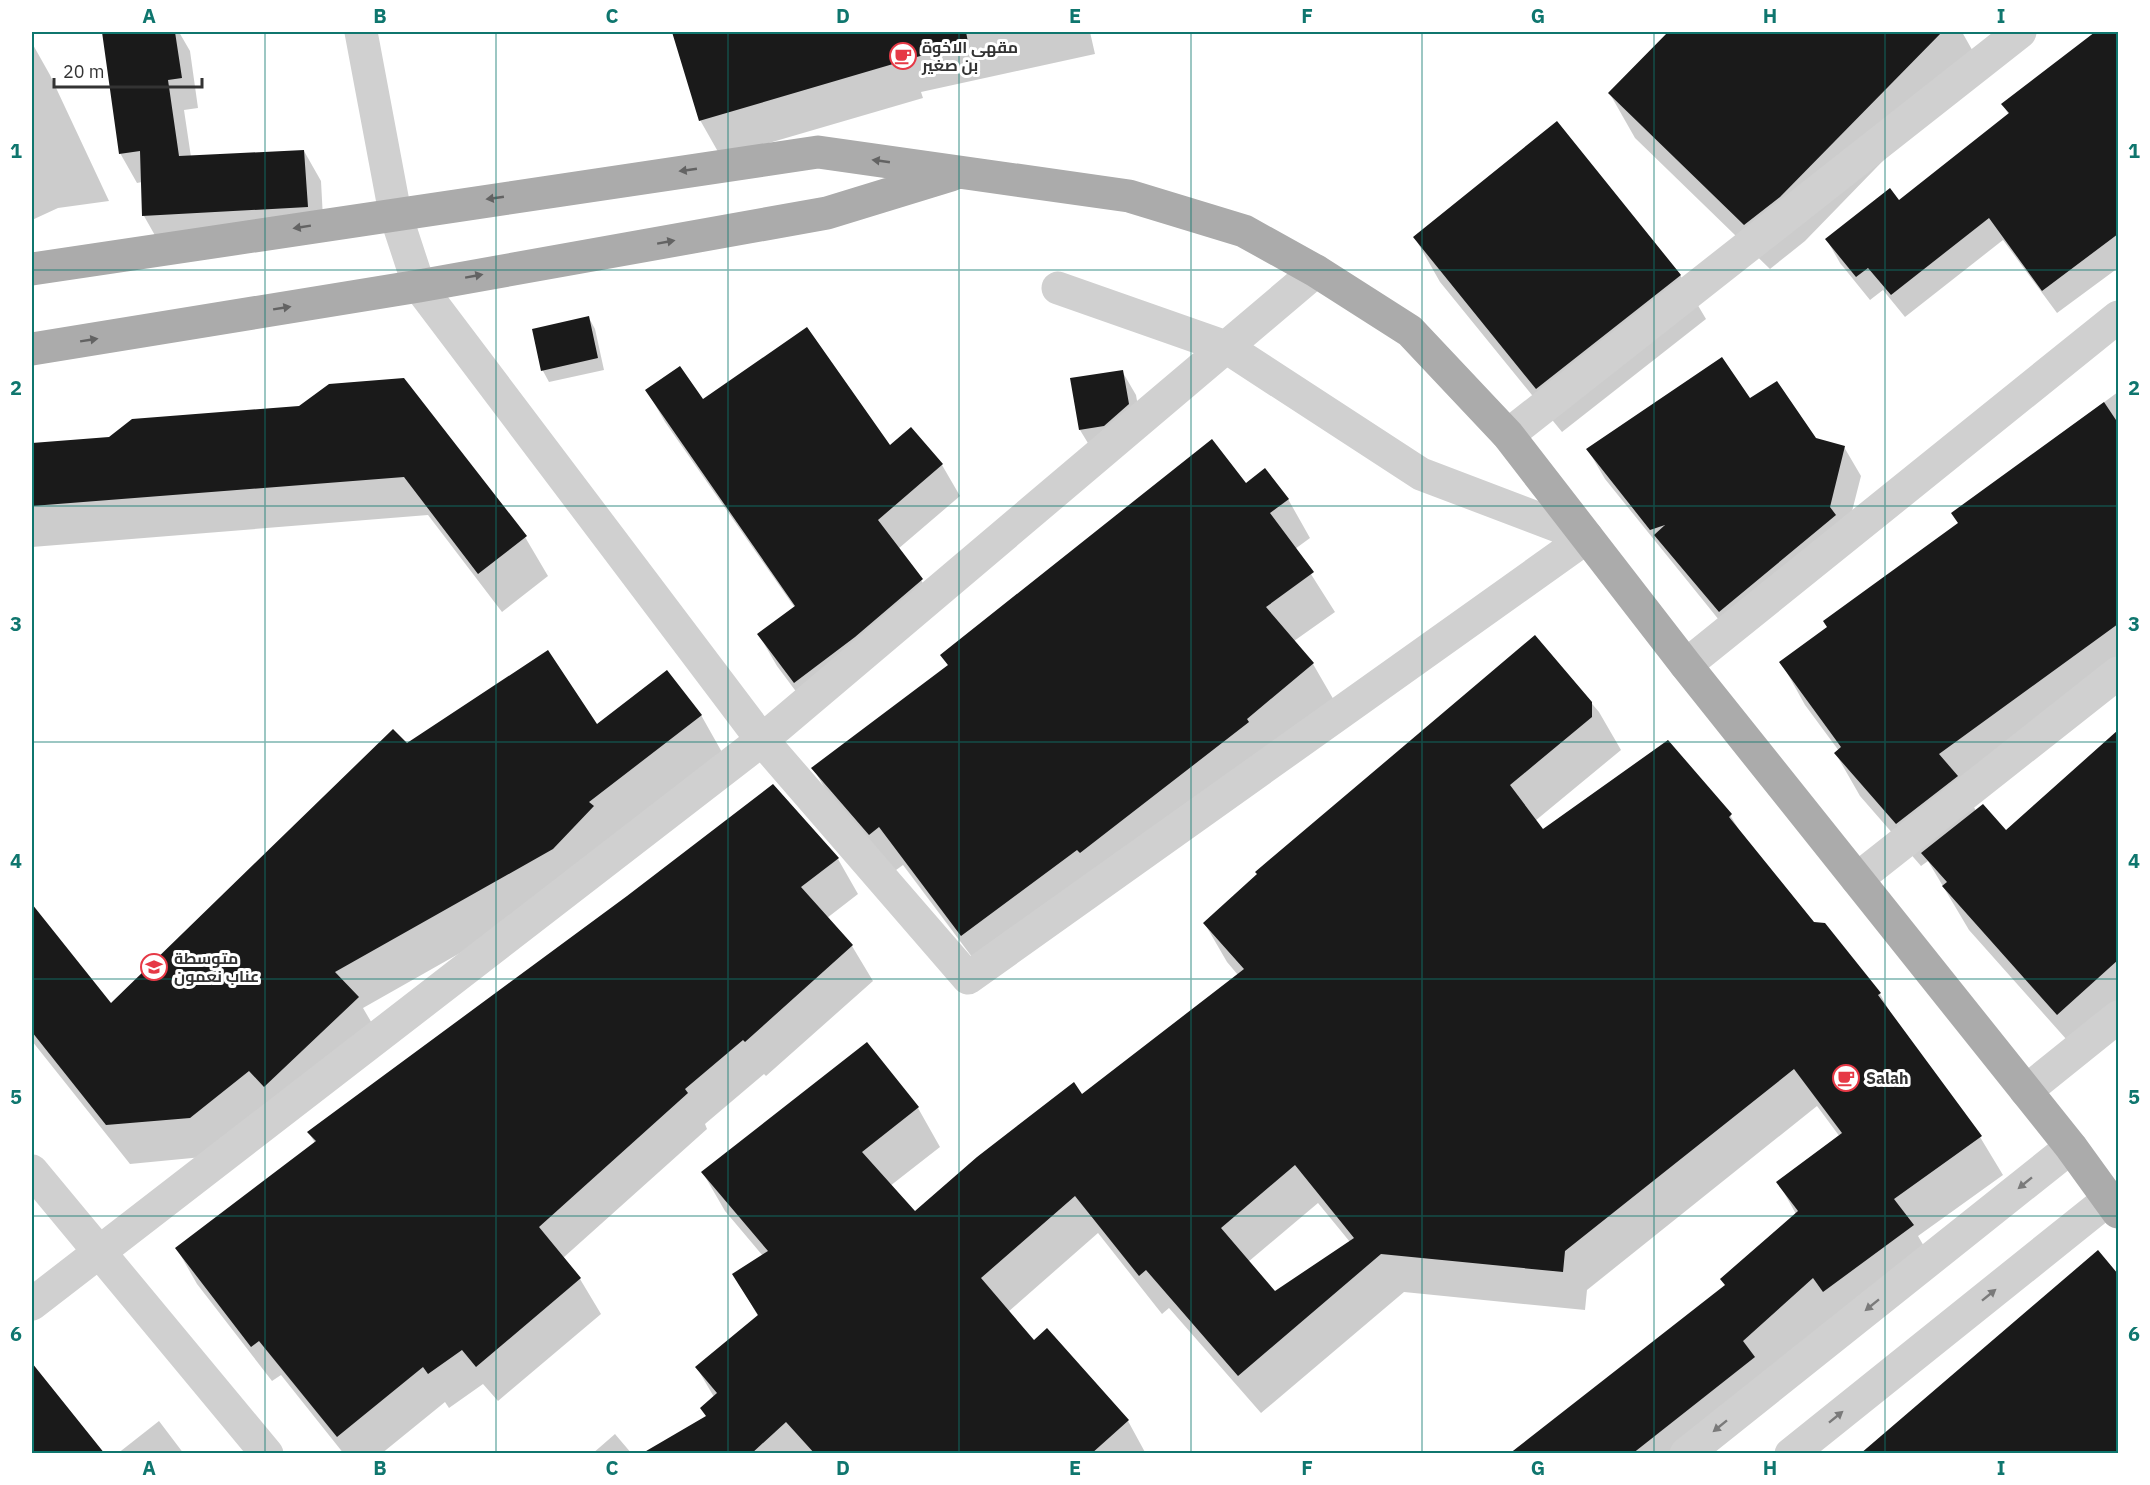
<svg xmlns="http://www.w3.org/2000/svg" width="2150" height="1485" font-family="'IBM Plex Sans',Cairo,sans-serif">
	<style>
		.shadow { fill: #0003; fill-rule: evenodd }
		.building { fill: #1a1a1a; fill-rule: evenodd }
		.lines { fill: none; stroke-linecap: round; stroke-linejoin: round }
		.minor { stroke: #d0d0d0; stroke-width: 33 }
		.primary { stroke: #ababab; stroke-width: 33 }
		.oneway { fill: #636363 }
		.oneway2 { fill: #7a7a7a }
		.grid { fill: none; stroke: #0f766e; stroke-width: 1.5; stroke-opacity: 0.55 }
		.labels { text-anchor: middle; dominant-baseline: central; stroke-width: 6; stroke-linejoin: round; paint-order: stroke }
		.poi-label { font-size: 16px; font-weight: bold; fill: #333; stroke: #fff; text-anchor: start }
		.neatline { fill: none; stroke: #0f766e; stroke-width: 2 }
		.grid-label { font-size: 20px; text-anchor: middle; font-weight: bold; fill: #0f766e }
	</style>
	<rect width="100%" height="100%" fill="#fff"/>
	<!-- shadow -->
	<path class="shadow" d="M 103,32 L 179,32 L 190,51 L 198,108 L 184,110 L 191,157 L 304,151 L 321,181 L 324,237 L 161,246 L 144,216 L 142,182 L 137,183 L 120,153 Z
		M 674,32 L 1090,32 L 1095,54 L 921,92 L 923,98 L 721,157 L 700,120 Z
		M 1670,32 L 1962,32 L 1979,62 L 1805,241 L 1770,269 L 1635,138 L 1610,94 Z
		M 2097,32 L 2107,32 L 2118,47 L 2118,268 L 2057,313 L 2003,240 L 1905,317 L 1883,290 L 1870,300 L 1840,263 L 1827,240 L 1899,202 L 2009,115 L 2003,105 Z
		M 32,43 L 50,75 L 109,201 L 58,208 L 32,220 Z
		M 1415,238 L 1680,275 L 1706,319 L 1562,432 L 1440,282 Z
		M 589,318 L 595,329 L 604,370 L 549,382 L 543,371 L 533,330 Z
		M 1122,371 L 1136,395 L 1142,429 L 1094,453 L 1080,430 Z
		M 647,391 L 703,401 L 889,447 L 942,465 L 960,496 L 898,549 L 921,580 L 939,611 L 812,713 L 777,666 L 759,635 L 795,608 L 665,422 Z
		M 2118,392 L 2118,684 L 1967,794 L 1976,811 L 2005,832 L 2118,732 L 2118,1027 L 2083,1058 L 1969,930 L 1928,861 L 1921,866 L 1860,796 L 1836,754 L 1839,751 L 1805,705 L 1781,662 L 1829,628 L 1959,524 L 1953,513 Z
		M 1749,400 L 1815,439 L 1844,447 L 1861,476 L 1846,535 L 1736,641 L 1605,479 L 1588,450 Z
		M 300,408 L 525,537 L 548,576 L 502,612 L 428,515 L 32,547 L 32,445 L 109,439 Z
		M 1246,485 L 1288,499 L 1310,538 L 1295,549 L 1335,612 L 1294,641 L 1313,664 L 1335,702 L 984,973 L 903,865 L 892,873 L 835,806 L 813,768 L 949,667 L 942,655 Z
		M 1535,637 L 1599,712 L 1621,750 L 1535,821 L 1543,831 L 1730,815 L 1744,838 L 1813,924 L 1880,994 L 1897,1024 L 1980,1137 L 2003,1175 L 1918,1236 L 1935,1265 L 1704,1454 L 1511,1454 L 1726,1286 L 1796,1214 L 1778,1182 L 1840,1137 L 1817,1106 L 1587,1290 L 1585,1310 L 1404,1292 L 1261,1413 L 1169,1308 L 1162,1314 L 1098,1233 L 1008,1312 L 1033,1343 L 1047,1330 L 1128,1421 L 1146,1454 L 644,1454 L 707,1417 L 714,1397 L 697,1368 L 758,1316 L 734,1274 L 763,1256 L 725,1211 L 703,1173 L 867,1044 L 918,1108 L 940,1147 L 890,1186 L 915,1213 L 1082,1096 L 1238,975 L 1227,962 L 1205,924 ZM 1318,1203 L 1350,1242 L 1274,1293 L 1248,1262 Z
		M 701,715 L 723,754 L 575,888 L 363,1008 L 380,1037 L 213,1156 L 130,1164 L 32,1041 L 32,906 L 111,1006 L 407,745 Z
		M 838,859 L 858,894 L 827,918 L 852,946 L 873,981 L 766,1076 L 764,1074 L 705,1124 L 707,1129 L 563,1258 L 580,1279 L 601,1314 L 498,1401 L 483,1384 L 449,1408 L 445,1402 L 381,1454 L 344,1454 L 281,1375 L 272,1381 L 197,1284 L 177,1249 L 315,1143 L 309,1133 Z
		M 2098,1253 L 2118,1276 L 2118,1454 L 1863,1454 Z
		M 32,1365 L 103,1454 L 32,1454 Z
		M 159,1421 L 184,1454 L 117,1454 Z
		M 615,1434 L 632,1454 L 592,1454 Z"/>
	<!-- building -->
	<path class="building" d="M 102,32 L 175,32 L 182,78 L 168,80 L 179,156 L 304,150 L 308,207 L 142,216 L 140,151 L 119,154 Z
		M 672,32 L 966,32 L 968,42 L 699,121 Z
		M 1668,32 L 1942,32 L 1780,197 L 1744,225 L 1608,93 Z
		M 2095,32 L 2118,32 L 2118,234 L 2042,291 L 1989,218 L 1891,295 L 1868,268 L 1856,277 L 1825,239 L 1890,188 L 1899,200 L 2009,113 L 2001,104 Z
		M 1557,121 L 1681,275 L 1536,389 L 1413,237 Z
		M 589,316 L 598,358 L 541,371 L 532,329 Z
		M 807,327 L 890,445 L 911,427 L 943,464 L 878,520 L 923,579 L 855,637 L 794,683 L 757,634 L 795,606 L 645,390 L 680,366 L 703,399 Z
		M 1722,357 L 1750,398 L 1777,381 L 1816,438 L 1845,446 L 1830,507 L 1836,515 L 1719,612 L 1654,535 L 1665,525 L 1650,530 L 1586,449 Z
		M 1123,370 L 1129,404 L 1104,426 L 1079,430 L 1070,378 Z
		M 404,378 L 527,536 L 478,574 L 404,477 L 32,506 L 32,443 L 109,437 L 132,419 L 299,406 L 329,384 Z
		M 2104,402 L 2118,423 L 2118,624 L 1939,754 L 1958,776 L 1896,824 L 1834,753 L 1841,747 L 1779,662 L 1827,627 L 1823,621 L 1958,523 L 1951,513 Z
		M 1212,439 L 1246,483 L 1265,468 L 1289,499 L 1270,513 L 1314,572 L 1266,607 L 1314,663 L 1247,719 L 1249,722 L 1080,853 L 1077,850 L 961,936 L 879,827 L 869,835 L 811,768 L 948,665 L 940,655 Z
		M 1535,635 L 1592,702 L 1592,717 L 1510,785 L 1543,829 L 1668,740 L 1732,814 L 1729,817 L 1814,922 L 1825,923 L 1881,993 L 1878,995 L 1982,1136 L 1894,1199 L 1914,1225 L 1823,1292 L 1813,1278 L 1743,1341 L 1755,1357 L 1632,1454 L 1509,1454 L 1725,1285 L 1720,1279 L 1798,1211 L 1776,1182 L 1842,1133 L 1794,1069 L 1565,1251 L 1563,1272 L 1381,1254 L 1238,1376 L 1146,1270 L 1139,1276 L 1075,1196 L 981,1278 L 1034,1340 L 1047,1328 L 1129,1420 L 1091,1454 L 815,1454 L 786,1422 L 751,1454 L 641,1454 L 706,1416 L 700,1408 L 717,1393 L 695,1367 L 758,1315 L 732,1274 L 768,1251 L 701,1172 L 867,1042 L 919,1107 L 862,1152 L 915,1211 L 977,1157 L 1074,1082 L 1082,1094 L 1244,969 L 1203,923 L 1257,874 L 1255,872 ZM 1295,1165 L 1354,1238 L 1275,1291 L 1221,1228 Z
		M 548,650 L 597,724 L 667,670 L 702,715 L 589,802 L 594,806 L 553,849 L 335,972 L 359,997 L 264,1087 L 249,1071 L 190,1118 L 106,1125 L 32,1032 L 32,904 L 111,1003 L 393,729 L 407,743 Z
		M 2118,730 L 2118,960 L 2057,1015 L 1942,886 L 1947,882 L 1921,853 L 1983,804 L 2006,830 Z
		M 773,784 L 839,858 L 801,887 L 853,945 L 745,1042 L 743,1040 L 685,1089 L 688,1093 L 539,1227 L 581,1278 L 476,1367 L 462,1350 L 428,1374 L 423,1367 L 337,1437 L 259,1341 L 251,1347 L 175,1248 L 316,1141 L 307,1132 L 627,896 Z
		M 2098,1250 L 2118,1274 L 2118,1454 L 1860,1454 Z
		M 32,1363 L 105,1454 L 32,1454 Z"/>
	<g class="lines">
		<!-- minor -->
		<path class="minor" d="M 361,32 L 395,213 L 419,286 L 762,740 L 968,978 L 1587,537
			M 1058,288 L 1226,347 L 1421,474 L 1587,537
			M 1508,435 L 2020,32
			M 1686,665 L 2118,317
			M 1857,879 L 2118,673
			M 2026,1091 L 2118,1017
			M 32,1171 L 267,1454
			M 32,1304 L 762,740 L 1316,271
			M 1686,1454 L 2071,1147
			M 1791,1454 L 2109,1199"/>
		<!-- primary -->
		<path class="primary" d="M 32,269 L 818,152 L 1129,196 L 1244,231 L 1316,271 L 1410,331 L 1508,435 L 1686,665 L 2071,1147 L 2118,1212
			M 32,349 L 419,286 L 827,213 L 951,175"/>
	</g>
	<!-- one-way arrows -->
	<defs><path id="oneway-solid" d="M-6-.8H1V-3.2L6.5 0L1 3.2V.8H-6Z" transform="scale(1.5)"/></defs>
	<g class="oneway">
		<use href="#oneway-solid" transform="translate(881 161) rotate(-172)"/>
		<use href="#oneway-solid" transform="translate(688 170) rotate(172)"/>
		<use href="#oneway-solid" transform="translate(495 198) rotate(172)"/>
		<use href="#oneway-solid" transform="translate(302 227) rotate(171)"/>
		<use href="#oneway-solid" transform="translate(666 242) rotate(-10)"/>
		<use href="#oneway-solid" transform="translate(474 276) rotate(-10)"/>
		<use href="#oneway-solid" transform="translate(282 308) rotate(-9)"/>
		<use href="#oneway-solid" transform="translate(89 340) rotate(-9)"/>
	</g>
	<g class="oneway2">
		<use href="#oneway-solid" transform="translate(2025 1183) rotate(141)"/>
		<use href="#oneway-solid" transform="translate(1989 1295) rotate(-39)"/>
		<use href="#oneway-solid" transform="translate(1872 1305) rotate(141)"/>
		<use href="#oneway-solid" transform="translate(1836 1417) rotate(-39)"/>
		<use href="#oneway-solid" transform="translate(1720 1426) rotate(141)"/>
	</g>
	<!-- grid -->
	<path class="grid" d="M 265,32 L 265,1454M 496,32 L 496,1454M 728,32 L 728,1454M 959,32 L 959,1454M 1191,32 L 1191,1454M 1422,32 L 1422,1454M 1654,32 L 1654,1454M 1885,32 L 1885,1454M 32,270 L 2118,270M 32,506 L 2118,506M 32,742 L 2118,742M 32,979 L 2118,979M 32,1216 L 2118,1216"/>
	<!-- icons -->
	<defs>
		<symbol id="cafe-ring" viewBox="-11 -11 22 22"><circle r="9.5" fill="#fff" stroke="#e63946" stroke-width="1.5"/><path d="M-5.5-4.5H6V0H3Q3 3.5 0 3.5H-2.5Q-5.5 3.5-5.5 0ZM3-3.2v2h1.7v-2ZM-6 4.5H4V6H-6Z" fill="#e63946"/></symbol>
		<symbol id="school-ring" viewBox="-11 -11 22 22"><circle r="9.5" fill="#fff" stroke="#e63946" stroke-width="1.5"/><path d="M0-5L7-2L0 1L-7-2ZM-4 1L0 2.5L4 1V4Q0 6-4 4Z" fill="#e63946"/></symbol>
	</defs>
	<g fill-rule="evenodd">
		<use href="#cafe-ring" x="888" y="41" width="30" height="30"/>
		<use href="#school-ring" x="139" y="952" width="30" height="30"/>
		<use href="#cafe-ring" x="1831" y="1063" width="30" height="30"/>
	</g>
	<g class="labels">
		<!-- poi labels -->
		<g class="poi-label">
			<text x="922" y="47">مقهی الاخوة<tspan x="922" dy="18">بن صغير</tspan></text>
			<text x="174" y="958">متوسطة<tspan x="174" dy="18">عناب نعمون</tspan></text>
			<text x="1866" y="1078">Salah</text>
		</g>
	</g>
	<!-- border -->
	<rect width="2150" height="1485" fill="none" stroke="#ffffff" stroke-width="66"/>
	<!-- scale -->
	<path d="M54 78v9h148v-9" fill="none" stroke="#333333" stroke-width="3"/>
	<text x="63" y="78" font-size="18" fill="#333333" stroke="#ffffff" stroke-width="4.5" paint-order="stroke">20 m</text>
	<rect x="33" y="33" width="2084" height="1419" class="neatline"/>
	<g class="grid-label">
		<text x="149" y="23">A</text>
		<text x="380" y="23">B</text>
		<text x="612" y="23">C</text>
		<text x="843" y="23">D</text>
		<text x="1075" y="23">E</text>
		<text x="1307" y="23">F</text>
		<text x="1538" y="23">G</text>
		<text x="1770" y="23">H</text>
		<text x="2001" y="23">I</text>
		<text x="16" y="158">1</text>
		<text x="2134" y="158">1</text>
		<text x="16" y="395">2</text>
		<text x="2134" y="395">2</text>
		<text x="16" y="631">3</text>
		<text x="2134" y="631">3</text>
		<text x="16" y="868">4</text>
		<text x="2134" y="868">4</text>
		<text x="16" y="1104">5</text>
		<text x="2134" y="1104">5</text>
		<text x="16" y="1341">6</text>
		<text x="2134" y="1341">6</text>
		<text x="149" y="1475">A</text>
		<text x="380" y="1475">B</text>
		<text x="612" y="1475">C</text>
		<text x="843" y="1475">D</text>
		<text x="1075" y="1475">E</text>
		<text x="1307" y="1475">F</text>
		<text x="1538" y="1475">G</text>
		<text x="1770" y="1475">H</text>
		<text x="2001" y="1475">I</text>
	</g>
</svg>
